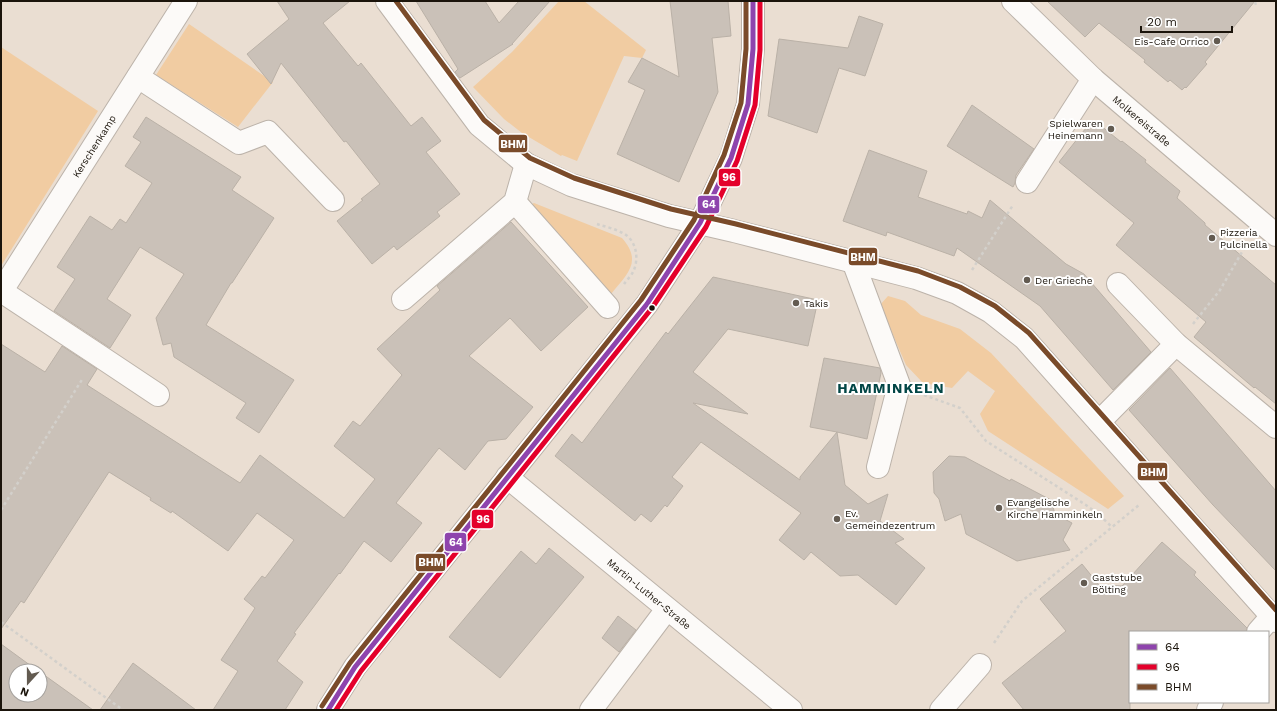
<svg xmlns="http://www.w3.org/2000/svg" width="1277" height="711" font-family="'Work Sans',sans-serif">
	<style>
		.green { fill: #f1cca2 }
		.building { fill: #cac1b8; stroke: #bab1a7 }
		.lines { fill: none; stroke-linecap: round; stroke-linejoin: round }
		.minor-casing { stroke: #bcb3aa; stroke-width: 24 }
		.path { stroke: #d3d0cb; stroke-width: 2.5; stroke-dasharray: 3 3; stroke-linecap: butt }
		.minor { stroke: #fcfaf8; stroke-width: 22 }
		.bus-1-casing { stroke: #fff; stroke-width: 8 }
		.bus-2-casing { stroke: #fff; stroke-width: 8 }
		.bus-3-casing { stroke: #fff; stroke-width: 8 }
		.bus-1 { stroke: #8e44ad; stroke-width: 5 }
		.bus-2 { stroke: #e4002b; stroke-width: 5 }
		.bus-3 { stroke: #7a4b2a; stroke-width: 5 }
		.poi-dot { fill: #635b51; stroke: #fff; stroke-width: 1.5 }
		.bus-dot { fill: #1b140b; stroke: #fff; stroke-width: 1.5 }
		.labels { text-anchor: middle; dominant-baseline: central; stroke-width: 4; stroke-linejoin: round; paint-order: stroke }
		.poi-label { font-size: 10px; fill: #1b140b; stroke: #fff; text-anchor: start }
		.street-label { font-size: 10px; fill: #1b140b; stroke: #fff }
		.district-label { font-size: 14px; font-weight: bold; letter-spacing: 1px; fill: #024646; stroke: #fff }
		.line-badge { stroke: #fff; stroke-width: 1.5 }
		.badge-label { font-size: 11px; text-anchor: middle; font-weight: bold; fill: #fff }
	</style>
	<rect width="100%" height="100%" fill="#eaded2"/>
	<!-- green -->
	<path class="green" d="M 559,1 L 584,1 L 646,50 L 642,58 L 624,56 L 577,161 L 562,155 L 561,156 L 522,133 L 504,119 L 473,87 L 512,52 Z
		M 189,24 L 273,82 L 238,127 L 156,75 Z
		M 1,47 L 98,111 L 1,266 Z
		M 534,203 L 622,238 C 643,262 627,274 611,294 L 528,206 Z
		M 888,296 L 905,301 L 921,315 L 960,329 L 991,353 L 1124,496 L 1108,509 L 988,431 L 980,414 L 995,391 L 968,371 L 952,388 L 923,383 L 906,365 L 880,305 Z"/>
	<!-- building -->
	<path class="building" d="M 277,1 L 350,1 L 323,23 L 358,66 L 361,63 L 411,126 L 422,117 L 441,141 L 426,152 L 460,194 L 437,212 L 440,216 L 397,250 L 394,246 L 372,264 L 337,221 L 363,200 L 361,199 L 380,184 L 346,141 L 344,142 L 281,63 L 271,84 L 247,54 L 289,19 Z
		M 416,1 L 485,1 L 499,23 L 519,1 L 550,1 L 512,44 L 513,44 L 460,78 L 455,72 L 458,69 Z
		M 670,1 L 728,1 L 731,36 L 712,38 L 718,92 L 679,182 L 617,154 L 645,90 L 628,82 L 642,58 L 679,77 Z
		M 1047,1 L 1255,1 L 1205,62 L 1207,64 L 1186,88 L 1185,87 L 1182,90 L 1170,80 L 1168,82 L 1144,62 L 1145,60 L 1099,23 L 1085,37 Z
		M 859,16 L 883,24 L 865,76 L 839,68 L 817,133 L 768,116 L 779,39 L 848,48 Z
		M 972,105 L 1034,149 L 1016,175 L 1015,183 L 1013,187 L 947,146 Z
		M 146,117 L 241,177 L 232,190 L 274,218 L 232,283 L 231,283 L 206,325 L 294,380 L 259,433 L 236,418 L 246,403 L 174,357 L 171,343 L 163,345 L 156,318 L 184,274 L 140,247 L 107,299 L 131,315 L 110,348 L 54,311 L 75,279 L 57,267 L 90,216 L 112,230 L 120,219 L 126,223 L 152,183 L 125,166 L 141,142 L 133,137 Z
		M 1095,121 L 1121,142 L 1122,141 L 1146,160 L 1145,162 L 1180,191 L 1177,198 L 1205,223 L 1205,225 L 1276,285 L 1276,404 L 1255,387 L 1254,388 L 1194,337 L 1206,322 L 1116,245 L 1134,223 L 1059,162 L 1086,128 L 1088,130 Z
		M 869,150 L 927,171 L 918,197 L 967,214 L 968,211 L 982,218 L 990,200 L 1066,264 L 1084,274 L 1151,352 L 1113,390 L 1040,306 L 957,248 L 954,256 L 887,232 L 886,236 L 843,221 Z
		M 511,222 L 588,307 L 541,351 L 510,318 L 469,356 L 533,407 L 506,439 L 488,441 L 465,470 L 439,448 L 396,503 L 422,523 L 391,562 L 364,541 L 340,574 L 339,573 L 294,633 L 296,634 L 277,661 L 303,682 L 285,710 L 213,710 L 238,671 L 221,660 L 255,608 L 244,599 L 262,576 L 265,578 L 294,540 L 257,513 L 228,551 L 172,511 L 171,513 L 150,500 L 151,498 L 109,472 L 24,603 L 21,601 L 1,629 L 1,344 L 45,372 L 62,346 L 97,369 L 87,385 L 240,483 L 260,455 L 344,518 L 375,479 L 334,446 L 353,421 L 360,426 L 402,375 L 377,349 L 440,290 L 437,286 Z
		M 713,277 L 818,300 L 808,346 L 728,329 L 693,372 L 748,414 L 693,403 L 800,480 L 800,477 L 837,432 L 810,427 L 824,358 L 880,368 L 881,373 L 867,439 L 837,432 L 845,485 L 868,504 L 888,494 L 880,521 L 904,539 L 895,543 L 925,568 L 896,605 L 858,575 L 840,576 L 811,552 L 804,560 L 779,540 L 801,513 L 701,442 L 672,477 L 683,486 L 667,507 L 665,505 L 651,522 L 641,514 L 635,521 L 555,456 L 572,434 L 582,443 L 666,332 L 668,334 Z
		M 1170,368 L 1276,491 L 1276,571 L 1213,505 L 1129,410 Z
		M 949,456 L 965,457 L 1010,481 L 1011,479 L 1051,500 L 1055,514 L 1072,523 L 1063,540 L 1070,550 L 1017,561 L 966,534 L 961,514 L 945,521 L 939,499 L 934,493 L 933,472 Z
		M 1162,542 L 1196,572 L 1194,575 L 1247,628 L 1246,632 L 1130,632 L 1130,710 L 1024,710 L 1002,683 L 1066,631 L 1040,599 L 1082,564 L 1099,585 L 1122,586 Z
		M 549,548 L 584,577 L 500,678 L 449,637 L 521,551 L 536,564 Z
		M 618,616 L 636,630 L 619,652 L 602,638 Z
		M 1,644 L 38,671 L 16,671 L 16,695 L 40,695 L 40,672 L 93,710 L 1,710 Z
		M 133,663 L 196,710 L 100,710 Z"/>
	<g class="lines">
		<defs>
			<g id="minor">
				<path d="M 387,1 L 479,125 L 526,164 L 571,185 L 669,216 L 734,231 L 916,278 L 957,293 L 991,312 L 1024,338 L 1276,621"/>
				<path id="s1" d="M 1013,1 L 1093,79 L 1276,235"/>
				<path d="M 138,77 L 239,143 L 268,132 L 333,200"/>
				<path d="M 1027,182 L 1093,79"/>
				<path d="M 515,202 L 608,307"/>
				<path d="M 853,261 L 899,385 L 878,467"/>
				<path d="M 1118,284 L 1176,344 L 1276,427"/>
				<path d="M 1,291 L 98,355 L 158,395"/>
				<path id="s2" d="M 1,292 L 186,1"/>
				<path d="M 403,299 L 515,202 L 526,164"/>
				<path d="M 1099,422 L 1176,344"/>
				<path id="s3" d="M 507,477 L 791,710"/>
				<path d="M 1258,632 L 1272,616"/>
				<path d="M 328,710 L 355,667 L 647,304 L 700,223 L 731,158 L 748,104 L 753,49 L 753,1"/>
				<path d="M 591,710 L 667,609"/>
				<path d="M 941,710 L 980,665"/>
				<path d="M 1208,710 L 1212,702"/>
			</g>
		</defs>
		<!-- minor casing -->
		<use href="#minor" class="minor-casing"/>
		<!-- path -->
		<path class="path" d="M 1255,2 L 1256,5
			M 597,224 C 606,227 617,229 626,235 C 637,243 639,260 633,272 C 631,276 627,280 624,284
			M 972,270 L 1013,205
			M 1193,324 L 1220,290 L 1246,245
			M 924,395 L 960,408 L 986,441 L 1086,505 L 1097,513 L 1112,527
			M 1,510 L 83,378
			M 1,622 L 123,710
			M 994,643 L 1022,601 L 1139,505"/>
		<!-- minor -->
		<use href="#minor" class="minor"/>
		<defs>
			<path id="bus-1" d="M 328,710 L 355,667 L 647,304 L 700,223 L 731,158 L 748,104 L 753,49 L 753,1"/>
			<path id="bus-2" d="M 336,710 L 361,671 L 652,308 L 706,227 L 737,161 L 755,105 L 760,50 L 760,1"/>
			<path id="bus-3" d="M 396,1 L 484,120 L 530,158 L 574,178 L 671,209 L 736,224 L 918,271 L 960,287 L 995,306 L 1029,333 L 1276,610
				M 322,706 L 350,663 L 641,300 L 694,220 L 724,155 L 741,103 L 746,49 L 746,1"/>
		</defs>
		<!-- bus-1 casing -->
		<use href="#bus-1" class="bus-1-casing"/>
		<!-- bus-2 casing -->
		<use href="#bus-2" class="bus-2-casing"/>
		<!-- bus-3 casing -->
		<use href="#bus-3" class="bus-3-casing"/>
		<!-- bus-1 -->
		<use href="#bus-1" class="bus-1"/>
		<!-- bus-2 -->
		<use href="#bus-2" class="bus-2"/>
		<!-- bus-3 -->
		<use href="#bus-3" class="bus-3"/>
	</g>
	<!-- markers -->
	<g class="poi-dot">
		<circle cx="1217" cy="41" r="4"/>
		<circle cx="1111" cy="129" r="4"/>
		<circle cx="1212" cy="238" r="4"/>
		<circle cx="1027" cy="280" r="4"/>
		<circle cx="796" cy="303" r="4"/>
		<circle cx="999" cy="508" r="4"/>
		<circle cx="837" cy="519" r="4"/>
		<circle cx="1084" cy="583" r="4"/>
	</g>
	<circle class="bus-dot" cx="652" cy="308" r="3.5"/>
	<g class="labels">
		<!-- poi labels -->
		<g class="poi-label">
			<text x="1209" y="41" text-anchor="end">Eis-Cafe Orrico</text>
			<text x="1103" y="123" text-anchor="end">Spielwaren<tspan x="1103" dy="12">Heinemann</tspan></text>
			<text x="1220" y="232">Pizzeria<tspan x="1220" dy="12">Pulcinella</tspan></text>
			<text x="1035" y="280">Der Grieche</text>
			<text x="804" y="303">Takis</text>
			<text x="1007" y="502">Evangelische<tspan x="1007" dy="12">Kirche Hamminkeln</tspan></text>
			<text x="845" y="513">Ev.<tspan x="845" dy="12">Gemeindezentrum</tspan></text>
			<text x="1092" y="577">Gaststube<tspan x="1092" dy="12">Bölting</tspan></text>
		</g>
		<!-- street labels -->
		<g class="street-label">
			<text stroke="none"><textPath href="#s1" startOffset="176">Molkereistraße</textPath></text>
			<text stroke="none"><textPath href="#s2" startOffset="173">Kerschenkamp</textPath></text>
			<text stroke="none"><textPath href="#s3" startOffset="184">Martin-Luther-Straße</textPath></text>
		</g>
		<!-- district labels -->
		<g class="district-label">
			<text x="891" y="388">HAMMINKELN</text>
		</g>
	</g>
	<g class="line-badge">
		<rect x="498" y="134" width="30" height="19" rx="4" fill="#7a4b2a"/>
		<rect x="718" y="168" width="23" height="19" rx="4" fill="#e4002b"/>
		<rect x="697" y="195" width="23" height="19" rx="4" fill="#8e44ad"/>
		<rect x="848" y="247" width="30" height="19" rx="4" fill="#7a4b2a"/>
		<rect x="1137" y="462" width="31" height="19" rx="4" fill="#7a4b2a"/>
		<rect x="471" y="509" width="23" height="20" rx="4" fill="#e4002b"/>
		<rect x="444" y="532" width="23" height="20" rx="4" fill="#8e44ad"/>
		<rect x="415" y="553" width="31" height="19" rx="4" fill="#7a4b2a"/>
	</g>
	<g class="badge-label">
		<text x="513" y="148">BHM</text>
		<text x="729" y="181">96</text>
		<text x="709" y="208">64</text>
		<text x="863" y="261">BHM</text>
		<text x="1153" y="476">BHM</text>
		<text x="483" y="523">96</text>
		<text x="456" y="546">64</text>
		<text x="431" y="566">BHM</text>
	</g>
	<!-- border -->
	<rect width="1277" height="711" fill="none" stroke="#1b140b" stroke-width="4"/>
	<!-- legend -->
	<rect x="1129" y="631" width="140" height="72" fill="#ffffff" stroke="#a4a19d"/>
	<rect x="1137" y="644" width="20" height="6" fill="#8e44ad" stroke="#a4a19d"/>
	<text x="1165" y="651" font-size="12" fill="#1b140b">64</text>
	<rect x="1137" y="664" width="20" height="6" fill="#e4002b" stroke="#a4a19d"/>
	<text x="1165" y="671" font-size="12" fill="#1b140b">96</text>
	<rect x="1137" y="684" width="20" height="6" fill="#7a4b2a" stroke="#a4a19d"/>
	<text x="1165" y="691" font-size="12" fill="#1b140b">BHM</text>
	<!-- north arrow -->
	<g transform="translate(28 683) rotate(201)"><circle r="19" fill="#ffffff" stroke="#a4a19d"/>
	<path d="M0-3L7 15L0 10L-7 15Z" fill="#635b51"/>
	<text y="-6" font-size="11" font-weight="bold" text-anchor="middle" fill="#1b140b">N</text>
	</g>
	<!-- scale -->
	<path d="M1141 26v6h91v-6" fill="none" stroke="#1b140b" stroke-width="2"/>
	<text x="1147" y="26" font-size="12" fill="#1b140b" stroke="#ffffff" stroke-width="3" paint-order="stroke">20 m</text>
</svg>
